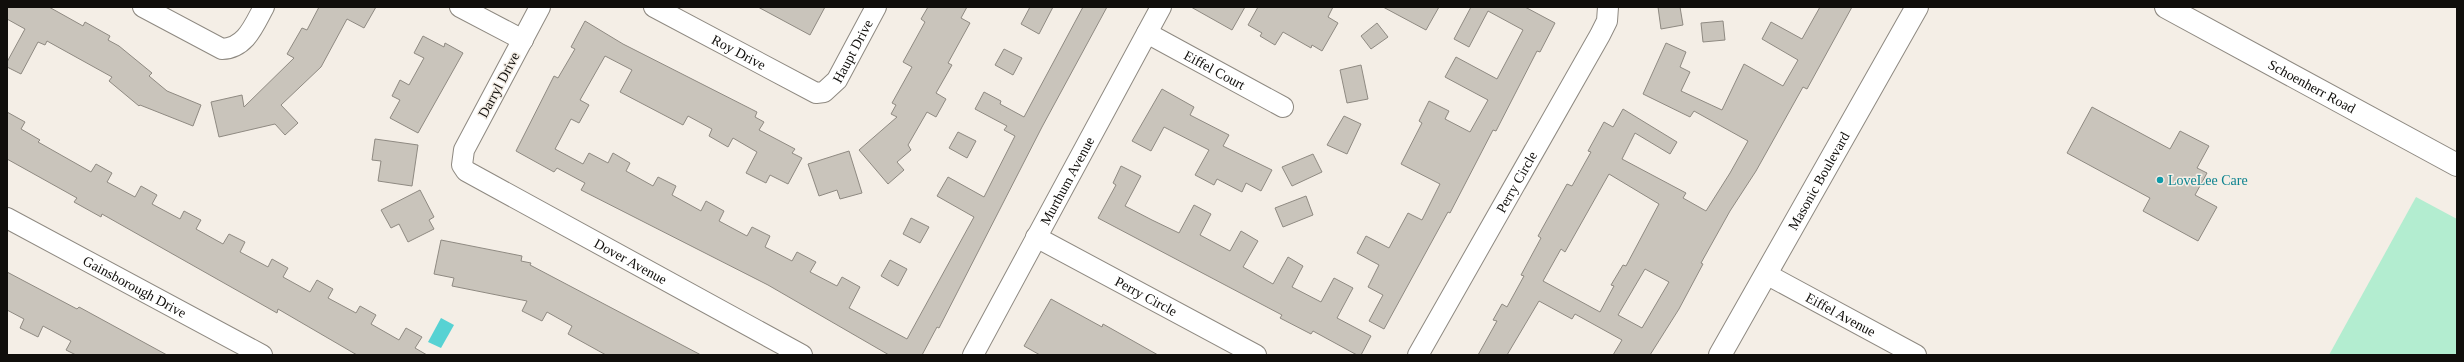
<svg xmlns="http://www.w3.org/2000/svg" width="2464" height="362" font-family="'Times New Roman',serif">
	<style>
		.green { fill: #b3edd0 }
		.water { fill: #56d2d3 }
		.building { fill: #c9c4bb; stroke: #8f8a82; fill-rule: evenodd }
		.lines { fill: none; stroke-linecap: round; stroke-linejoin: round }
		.minor-casing { stroke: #8e8981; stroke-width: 22 }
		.tertiary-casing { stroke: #8e8981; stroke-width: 24 }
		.secondary-casing { stroke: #8e8981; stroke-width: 24 }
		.minor { stroke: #fff; stroke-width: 20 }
		.tertiary { stroke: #fff; stroke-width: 22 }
		.secondary { stroke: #fff; stroke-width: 22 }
		.culture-dot { fill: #0f9aa8; stroke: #f4eee6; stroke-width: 1.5 }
		.labels { text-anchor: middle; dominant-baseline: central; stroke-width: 3; stroke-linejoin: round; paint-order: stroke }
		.street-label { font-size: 14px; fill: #100e0b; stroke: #f4eee6 }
		.culture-label { font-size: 14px; fill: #0d838f; stroke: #f4eee6; text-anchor: start }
	</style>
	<rect width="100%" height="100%" fill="#f4eee6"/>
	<path class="green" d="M2416 197 2457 219V355H2329Z"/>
	<path class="water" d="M441 318 454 325 441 348 428 342Z"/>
	<g class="building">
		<path d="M7 7H49L83 26 85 22 110 36 108 40 119 46 152 73 149 76 167 91 201 105 193 126 140 105 139 106 109 81 112 77 47 41 45 45 38 42 21 74 7 67V62L25 29 7 19Z"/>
		<path d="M319 7H376L364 28 347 19 321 67 281 105 298 123 285 135 275 124 219 137 211 102 242 95 244 107 294 58 287 54 302 28 307 30Z"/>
		<path d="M758 7H825L810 35Z"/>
		<path d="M928 7H967L961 18 970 23 948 63 952 65 936 93 946 99 936 117 927 112 908 145 911 150 897 162 904 170 888 184 859 150 897 117 891 114 896 105 892 103 912 67 903 62 925 22 921 19Z"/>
		<path d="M1030 7H1053L1039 34 1021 24Z"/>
		<path d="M1083 7H1107L1042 127 939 328 937 327 922 355H889L768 285 581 190 585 183 557 168 554 172 516 151 554 76 558 78 575 49 571 47 585 21 623 44 757 112 755 117 764 122 759 130 795 149 792 153 802 158 788 184 770 175 766 183 746 173 757 152 733 138 728 147 709 136 712 129 688 116 683 125 620 92 632 70 605 56 580 100 589 105 579 123 571 119 555 149 583 164 589 153 608 163 613 153 630 163 626 171 653 186 658 177 676 186 672 195 701 211 706 201 724 211 719 221 747 236 752 227 770 236 765 247 792 261 797 252 816 262 810 272 837 286 842 277 860 287 849 308 907 339 974 217 937 196 948 177 984 197 1015 136 1004 130 1007 126 975 109 984 92 1001 101 1000 104 1024 117Z"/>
		<path d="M1191 7H1245L1232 30Z"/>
		<path d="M1258 7H1333L1328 17 1338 23 1322 51 1312 45 1311 48 1283 32 1275 45 1260 36 1262 33 1248 25Z"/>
		<path d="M1383 7H1439L1426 30Z"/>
		<path d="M1471 7H1525L1555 23 1540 52 1537 51 1496 131 1493 130 1450 213 1448 212 1384 329 1369 321 1383 295 1368 287 1379 265 1357 253 1366 236 1389 248 1408 213 1422 220 1440 184 1401 164 1422 123 1419 121 1429 101 1449 111 1445 119 1470 132 1488 100 1445 77 1456 57 1497 79 1523 30 1488 11 1469 47 1454 39Z"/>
		<path d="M1658 7H1680L1683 25 1661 29Z"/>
		<path d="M1820 7H1852L1807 89 1803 87 1756 171 1730 211 1701 263 1703 264 1679 309 1650 355H1613L1622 340 1575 314 1572 319 1539 301 1507 355H1478L1497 321 1493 320 1502 304 1507 307 1524 276 1521 275 1541 238 1538 236 1567 184 1572 186 1591 152 1588 151 1604 122 1613 127 1623 109 1677 142 1670 154 1635 133 1622 159 1686 193 1683 198 1706 211 1730 173 1748 141 1694 111 1690 117 1643 94 1666 43 1686 52 1680 67 1690 72 1681 91 1722 110 1744 64 1783 86 1798 60 1762 39 1771 22 1802 39ZM1609 174 1659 204 1626 266 1623 265 1611 285 1614 286 1600 312 1543 281 1561 249 1565 252ZM1645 269 1669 282 1642 328 1618 315Z"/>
		<path d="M1723 21 1725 40 1703 42 1701 23Z"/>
		<path d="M1377 23 1388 37 1371 49 1361 36Z"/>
		<path d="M423 36 444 47 445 43 463 53 418 133 390 118 400 100 392 96 400 80 409 85 424 58 414 53Z"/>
		<path d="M1004 49 1022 58 1013 75 995 65Z"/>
		<path d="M1361 65 1368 99 1347 103 1340 70Z"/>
		<path d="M1162 89 1194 107 1190 115 1229 135 1223 146 1272 170 1261 191 1246 183 1242 192 1217 179 1214 185 1195 175 1209 150 1164 127 1151 151 1132 141Z"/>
		<path d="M2092 107 2170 149 2180 131 2209 146 2197 168 2207 173 2195 195 2217 207 2198 241 2143 211 2150 198 2067 153Z"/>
		<path d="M7 112 25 122 21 129 40 140 38 142 91 172 96 164 112 173 107 182 135 197 141 186 157 195 152 204 180 219 184 211 201 220 196 229 223 244 229 234 245 242 240 252 268 267 272 259 288 268 283 277 310 292 317 280 333 289 328 298 356 313 360 306 376 315 371 324 399 340 406 328 422 337 415 348 427 355H357L278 309 277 313 102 214 101 217 74 202 77 198 7 159Z"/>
		<path d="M1344 116 1361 124 1347 154 1327 145Z"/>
		<path d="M958 132 976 141 967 158 949 148Z"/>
		<path d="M375 139 418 145 412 186 378 181 381 161 372 160Z"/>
		<path d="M849 151 862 193 840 199 837 190 819 196 808 164Z"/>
		<path d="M1313 154 1322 172 1292 186 1282 167Z"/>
		<path d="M1121 166 1141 176 1125 206 1152 220 1179 233 1194 205 1211 214 1200 235 1230 251 1241 231 1258 241 1243 267 1273 284 1288 257 1303 266 1292 287 1321 302 1334 278 1353 288 1337 318 1371 336 1361 355H1357L1313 331 1311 334 1280 318 1282 315 1098 218 1116 185 1113 183Z"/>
		<path d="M420 190 434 217 429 220 434 229 408 242 399 224 391 228 381 210Z"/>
		<path d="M1306 196 1313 215 1283 227 1275 208Z"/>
		<path d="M911 218 929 227 920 243 903 234Z"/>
		<path d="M441 240 522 256 521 261 531 263 530 265 701 355H606L568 334 572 326 547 312 542 321 522 311 527 301 452 286 454 278 434 274Z"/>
		<path d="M890 260 907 269 898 286 881 276Z"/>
		<path d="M7 272 77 309 79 307 167 355H76L66 350 71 341 43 326 38 337 20 328 24 319 7 310Z"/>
		<path d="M1051 299 1102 327 1103 324 1158 355H1040L1024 346Z"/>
	</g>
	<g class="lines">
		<g class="minor-casing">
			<g id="minor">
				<path d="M143 7 222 49C246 48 254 25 264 7"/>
				<path d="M460 7 523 40"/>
				<path id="s1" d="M540 7 464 150 462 165 466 171 802 355"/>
				<path id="s2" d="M654 7 816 93 824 92 837 80 876 7"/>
				<path id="s3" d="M1147 33 1283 107"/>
				<path id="s4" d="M7 218 262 355"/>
				<path id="s5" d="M1036 237 1256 355"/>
				<path id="s6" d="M1766 274 1916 355"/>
				<path id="s7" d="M973 355 1161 7"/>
				<path id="s8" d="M1418 355 1600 35 1607 21 1608 7"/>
			</g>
		</g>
		<g class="tertiary-casing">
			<g id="tertiary">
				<path id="s9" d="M1720 355 1917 7"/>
			</g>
		</g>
		<g class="secondary-casing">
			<g id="secondary">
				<path id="s10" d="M2166 7 2457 165"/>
			</g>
		</g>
		<use href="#minor" class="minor"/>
		<use href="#tertiary" class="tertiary"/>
		<use href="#secondary" class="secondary"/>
	</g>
	<circle class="culture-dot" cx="2160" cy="180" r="4"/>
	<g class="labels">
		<g class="street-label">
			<text stroke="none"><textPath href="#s2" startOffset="242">Haupt Drive</textPath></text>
			<text stroke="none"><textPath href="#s2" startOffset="96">Roy Drive</textPath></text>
			<text stroke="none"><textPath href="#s3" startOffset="77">Eiffel Court</textPath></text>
			<text transform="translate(499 85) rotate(-62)">Darryl Drive</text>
			<text stroke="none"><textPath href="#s10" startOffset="166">Schoenherr Road</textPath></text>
			<text stroke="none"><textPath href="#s7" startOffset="198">Murthum Avenue</textPath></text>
			<text stroke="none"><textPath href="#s9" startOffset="200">Masonic Boulevard</textPath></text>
			<text stroke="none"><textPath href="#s8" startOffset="199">Perry Circle</textPath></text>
			<text stroke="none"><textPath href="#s1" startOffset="372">Dover Avenue</textPath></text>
			<text stroke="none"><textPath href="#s4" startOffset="145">Gainsborough Drive</textPath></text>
			<text stroke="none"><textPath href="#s5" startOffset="125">Perry Circle</textPath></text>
			<text stroke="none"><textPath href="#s6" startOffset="85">Eiffel Avenue</textPath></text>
		</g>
		<g class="culture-label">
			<text x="2168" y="180">LoveLee Care</text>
		</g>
	</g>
	<rect width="2464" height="362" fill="none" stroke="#100e0b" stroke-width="16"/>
</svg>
